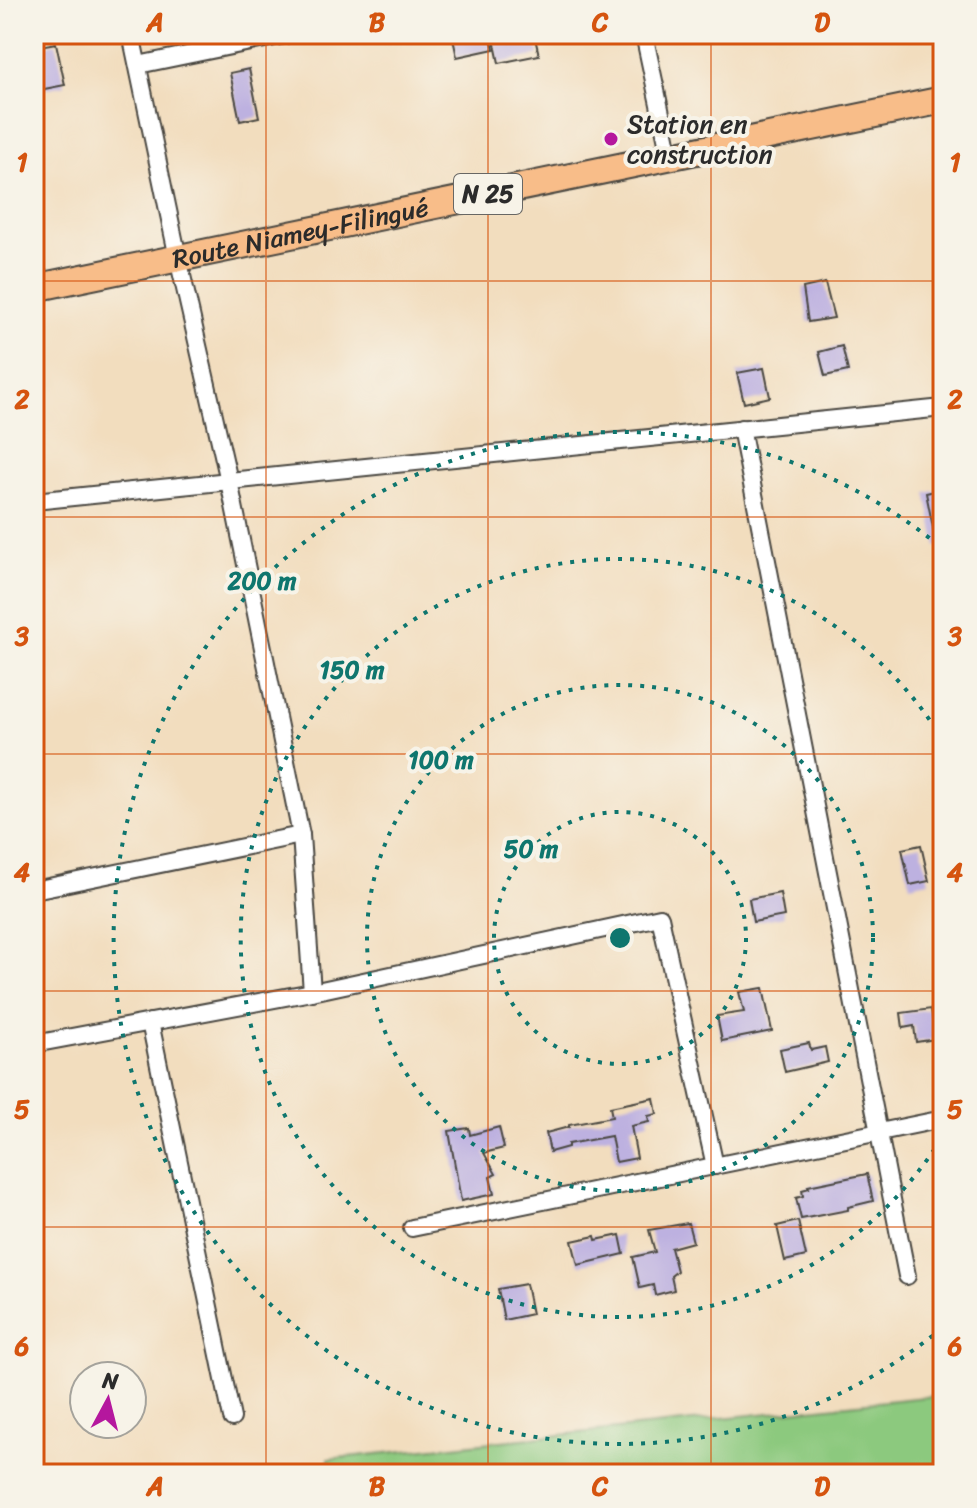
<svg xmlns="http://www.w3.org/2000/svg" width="977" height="1508" font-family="Sriracha,sans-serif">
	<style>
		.green { fill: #8cc97e; stroke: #5c7a54; stroke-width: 2 }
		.building { fill: #bdb1e0 }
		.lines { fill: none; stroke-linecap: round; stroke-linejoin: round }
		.street-casing { stroke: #494641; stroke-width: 20 }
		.primary-casing { stroke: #494641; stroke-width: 30 }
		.street { stroke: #fff; stroke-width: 16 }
		.primary { stroke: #f8bd89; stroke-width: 26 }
		.grid { fill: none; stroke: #d5540f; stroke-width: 2; stroke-opacity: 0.55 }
		.ring { fill: none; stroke: #0f766e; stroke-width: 4; stroke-dasharray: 4 8 }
		.poi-dot { fill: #b5179e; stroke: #f7f3e8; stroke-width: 3 }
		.labels { text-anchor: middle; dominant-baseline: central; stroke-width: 8; stroke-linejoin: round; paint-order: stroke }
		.shield { fill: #f7f3e8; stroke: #686764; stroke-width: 2 }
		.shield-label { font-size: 24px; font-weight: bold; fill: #2b2b2b }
		.poi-label { font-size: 26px; fill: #2b2b2b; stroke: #f7f3e8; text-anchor: start }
		.street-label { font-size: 26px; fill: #2b2b2b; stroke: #f7f3e8 }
		.centre { fill: #0f766e; stroke: #f7f3e8; stroke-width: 4 }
		.ring-label { font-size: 24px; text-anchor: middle; font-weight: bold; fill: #0f766e; stroke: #f7f3e8; stroke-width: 8; stroke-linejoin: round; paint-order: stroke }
		.neatline { fill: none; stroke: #d5540f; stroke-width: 3 }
		.grid-label { font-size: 26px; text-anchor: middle; font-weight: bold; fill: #d5540f }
	</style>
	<rect width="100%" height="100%" fill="#f7f3e8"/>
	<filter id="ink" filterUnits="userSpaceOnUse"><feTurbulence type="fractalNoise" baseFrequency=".0125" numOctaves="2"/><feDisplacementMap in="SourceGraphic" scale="16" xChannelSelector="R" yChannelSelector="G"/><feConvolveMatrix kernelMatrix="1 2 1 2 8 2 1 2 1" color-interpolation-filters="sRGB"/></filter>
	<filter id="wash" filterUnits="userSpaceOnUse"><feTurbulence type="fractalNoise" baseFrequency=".006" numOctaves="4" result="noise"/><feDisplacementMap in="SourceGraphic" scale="32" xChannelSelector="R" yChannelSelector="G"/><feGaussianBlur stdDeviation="1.8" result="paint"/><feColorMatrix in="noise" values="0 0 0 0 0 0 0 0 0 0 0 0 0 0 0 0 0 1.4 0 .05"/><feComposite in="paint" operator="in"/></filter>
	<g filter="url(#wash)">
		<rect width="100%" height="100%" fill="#f2ddbe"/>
		<path class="green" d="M943 1395V1474H329V1459Z"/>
		<g id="blocks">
			<g class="building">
				<path d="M452 34H490L494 49 457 57Z"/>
				<path d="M525 34H534L539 55 499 63 494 39Z"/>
				<path d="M56 43 65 85 34 91V47Z"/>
				<path d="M249 69 259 117 240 121 230 73Z"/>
				<path d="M825 283 834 318 808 322 803 288Z"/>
				<path d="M842 346 848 371 825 376 819 352Z"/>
				<path d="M764 368 770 397 744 403 737 373Z"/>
				<path d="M943 489V546L937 547 926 493Z"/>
				<path d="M921 845 929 881 910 885 902 849Z"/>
				<path d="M780 893 784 916 753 922 749 899Z"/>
				<path d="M763 988 772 1031 722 1041 717 1016 744 1012 739 992Z"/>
				<path d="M931 1009 936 1039 916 1042 914 1026 903 1028 901 1013Z"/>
				<path d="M809 1043 811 1050 825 1047 828 1062 785 1072 780 1049Z"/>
				<path d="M654 1098 657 1114 648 1116 649 1122 631 1126 637 1158 616 1162 611 1136 568 1144V1147L550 1152 546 1133 569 1127V1125L612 1117 610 1107Z"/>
				<path d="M499 1127 504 1148 484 1153 496 1174 490 1177 494 1194 461 1201 449 1131 469 1128 470 1135Z"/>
				<path d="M867 1174 873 1201 848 1207V1210L801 1219 796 1198 803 1196 802 1190 809 1188 808 1186Z"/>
				<path d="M798 1221 806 1256 785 1261 777 1226Z"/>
				<path d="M688 1223 693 1242 671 1248 677 1271 671 1276 674 1290 655 1295 653 1285 640 1288 633 1257 655 1252 649 1230Z"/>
				<path d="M620 1235 624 1254 578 1265 572 1241 595 1236 596 1240Z"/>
				<path d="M526 1284 532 1314 504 1320 498 1289Z"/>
			</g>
		</g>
	</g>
	<g filter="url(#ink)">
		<use href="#blocks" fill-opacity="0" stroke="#494641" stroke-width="2"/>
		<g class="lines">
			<g class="street-casing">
				<g id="street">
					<path d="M131 34 178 258 229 481 301 835 312 992"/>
					<path d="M644 34 670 156"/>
					<path d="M138 65 289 34"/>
					<path d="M741 428 907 1276"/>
					<path d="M34 501 943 408"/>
					<path d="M34 890 301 835"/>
					<path d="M150 1022 232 1418"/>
					<path d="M34 1044 312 992 660 917 715 1166"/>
					<path d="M412 1228 943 1119"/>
				</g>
			</g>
			<g class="primary-casing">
				<g id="primary">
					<path id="s1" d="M34 288 943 100"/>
				</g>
			</g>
			<use href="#street" class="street"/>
			<use href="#primary" class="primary"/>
		</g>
	</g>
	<path class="grid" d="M266 34V1474M488 34V1474M711 34V1474M34 281H943M34 517H943M34 754H943M34 991H943M34 1227H943"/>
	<g class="ring">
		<circle cx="620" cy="938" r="126"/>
		<circle cx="620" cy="938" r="253"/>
		<path d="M941 1139A379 379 0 1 1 941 737"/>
		<path d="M942 1328A506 506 0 1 1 942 548"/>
	</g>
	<circle class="poi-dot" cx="611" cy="139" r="8"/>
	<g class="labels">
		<rect class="shield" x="454" y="174" width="68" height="40" rx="6"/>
		<g class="shield-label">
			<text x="488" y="194">N 25</text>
		</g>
		<g class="poi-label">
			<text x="627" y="124">Station en<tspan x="627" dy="30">construction</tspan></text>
		</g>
		<g class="street-label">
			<text stroke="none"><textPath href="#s1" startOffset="272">Route Niamey-Filingué</textPath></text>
		</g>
	</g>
	<circle cx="620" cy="938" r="12" class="centre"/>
	<g class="ring-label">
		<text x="262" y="589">200 m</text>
		<text x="352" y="678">150 m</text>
		<text x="441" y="768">100 m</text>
		<text x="531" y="857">50 m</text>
	</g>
	<rect width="977" height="1508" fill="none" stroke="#f7f3e8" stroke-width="88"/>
	<g transform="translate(108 1400) rotate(7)"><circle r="38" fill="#f7f3e8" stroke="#a5a39c" stroke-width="2"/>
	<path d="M0-6L14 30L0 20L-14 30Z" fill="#b5179e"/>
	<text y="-12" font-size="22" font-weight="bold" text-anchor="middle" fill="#2b2b2b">N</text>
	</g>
	<rect x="44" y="44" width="889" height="1420" class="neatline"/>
	<g class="grid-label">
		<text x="155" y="31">A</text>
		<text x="377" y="31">B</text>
		<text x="600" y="31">C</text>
		<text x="822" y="31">D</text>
		<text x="22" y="171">1</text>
		<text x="955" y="171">1</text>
		<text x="22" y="408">2</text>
		<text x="955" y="408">2</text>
		<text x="22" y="645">3</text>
		<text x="955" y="645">3</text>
		<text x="22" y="881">4</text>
		<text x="955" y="881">4</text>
		<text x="22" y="1118">5</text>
		<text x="955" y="1118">5</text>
		<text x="22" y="1355">6</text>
		<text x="955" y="1355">6</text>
		<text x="155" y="1495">A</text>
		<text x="377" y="1495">B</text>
		<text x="600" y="1495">C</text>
		<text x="822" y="1495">D</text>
	</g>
</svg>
